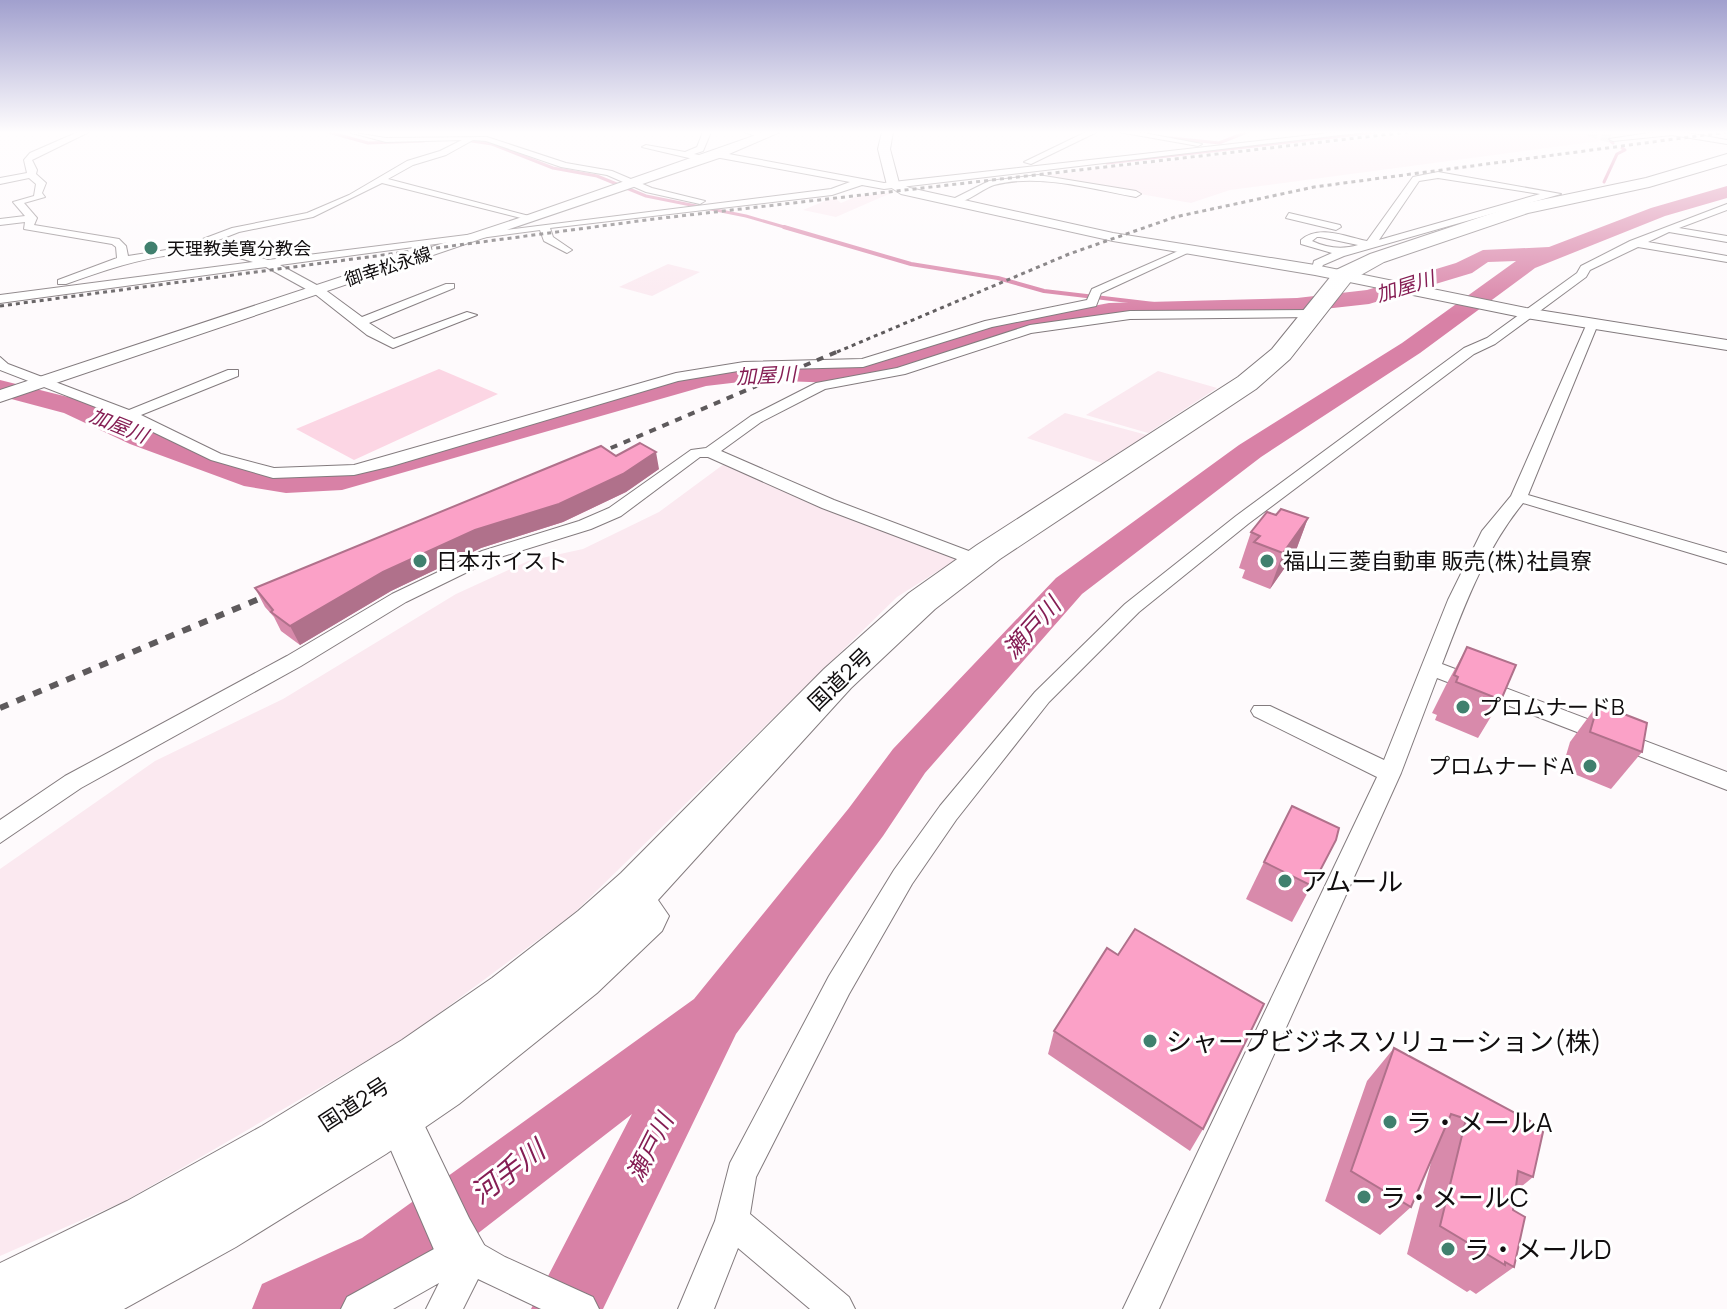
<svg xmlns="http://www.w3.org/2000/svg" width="1727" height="1309" font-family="Manrope,'Noto Sans JP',sans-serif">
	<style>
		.built { fill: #fbe9f0 }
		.green { fill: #fcd6e4 }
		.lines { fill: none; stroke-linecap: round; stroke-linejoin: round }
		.stream-far1 { stroke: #d881a6; stroke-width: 3 }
		.stream { stroke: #d881a6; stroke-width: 4 }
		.river { fill: #d881a6; fill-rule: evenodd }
		.street-tunnel { stroke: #dad7d8; stroke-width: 9; stroke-dasharray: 9 4; stroke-linecap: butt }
		.street-casing { stroke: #837b7e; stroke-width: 2 }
		.secondary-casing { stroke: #837b7e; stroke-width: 2 }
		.highway-casing { stroke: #837b7e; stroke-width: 2 }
		.street { fill: #fff; fill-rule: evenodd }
		.secondary { fill: #fff; fill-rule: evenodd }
		.highway { fill: #fff; fill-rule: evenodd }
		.rail-far2 { stroke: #5e5a5c; stroke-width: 3; stroke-dasharray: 4 4; stroke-linecap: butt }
		.rail-far1 { stroke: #5e5a5c; stroke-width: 4; stroke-dasharray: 7 7; stroke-linecap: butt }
		.rail { stroke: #5e5a5c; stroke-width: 6; stroke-dasharray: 9 9; stroke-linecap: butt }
		.wall { fill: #d88aab }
		.shaded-wall { fill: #b0718b }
		.building { fill: #fba1c7; stroke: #b0718b; stroke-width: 2 }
		.poi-dot { fill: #40806e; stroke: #fff; stroke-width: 3 }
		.labels { text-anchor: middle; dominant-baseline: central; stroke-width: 6; stroke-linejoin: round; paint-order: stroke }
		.far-poi-label { font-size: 18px; fill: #110e0f; stroke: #fff; text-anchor: start }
		.far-street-label { font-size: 18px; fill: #110e0f; stroke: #fff }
		.far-water-label { font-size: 20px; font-style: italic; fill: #851e54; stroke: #fff }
		.poi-label { font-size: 22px; fill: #110e0f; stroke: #fff; text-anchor: start }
		.street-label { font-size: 22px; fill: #110e0f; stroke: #fff }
		.water-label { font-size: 24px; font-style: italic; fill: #851e54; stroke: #fff }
		.near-poi-label { font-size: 26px; fill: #110e0f; stroke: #fff; text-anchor: start }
		.near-water-label { font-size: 28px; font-style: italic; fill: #851e54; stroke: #fff }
	</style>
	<rect width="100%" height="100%" fill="#fefafc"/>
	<g class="built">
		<path d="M1425 132H1668L1230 190 1191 203 1039 176Z"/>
		<path d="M891 193 836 217 803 210 827 200 836 199 841 203 857 196Z"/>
		<path d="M668 264 700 272 652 296 619 287Z"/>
		<path d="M1158 371 1217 388 1148 433 1086 415Z"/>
		<path d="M1065 413 1147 435 1102 463 1027 438Z"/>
		<path d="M724 464 968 552 897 597 573 914 404 1039 125 1201 0 1256V869L155 761 283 699 456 594 528 561 583 549 659 512Z"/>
	</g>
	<path class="green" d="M439 369 498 394 354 460 296 429Z"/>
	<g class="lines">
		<g class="stream-far1">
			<path d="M328 132 368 143 424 141"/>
			<path d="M1171 138 1219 143 1247 132"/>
			<path d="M1608 139 1613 143"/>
			<path d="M465 140 492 144 553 168 597 176 646 196 746 216 791 229"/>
			<path d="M1107 163 1377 132"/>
			<path d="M1604 182 1617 154 1625 150 1622 148"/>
		</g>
		<path class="stream" d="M784 227 911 264 998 278 1044 291 1171 306"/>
		<path class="river" d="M1727 186V198L1665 216 1535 268 1420 353 1261 457 1082 594 925 773 883 836 736 1034 603 1309H531L632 1114 410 1286 363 1309H252L262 1284 362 1238 694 999 849 808 893 749 1056 578 1239 445 1402 343 1516 261 1488 262 1472 273 1369 304 1297 312 1109 317 1001 338 868 378 837 383 757 380 706 386 342 490 286 493 244 486 130 444 64 413 0 396V380L84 401 152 432 260 470 286 473 341 471 704 370 757 364 837 367 865 363 997 324 1109 303 1297 298 1367 290 1456 263 1483 250 1549 247 1651 208Z"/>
		<path class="street-tunnel" d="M1589 132 1613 139"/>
		<g class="street-casing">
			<g id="street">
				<path d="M78 132H89L32 160 37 170 36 174 46 183 42 193 45 197 24 203 37 218 34 225 119 239 126 246 128 256 179 248 232 228 307 213 349 195 407 161 440 151 462 140 386 142 348 132 386 138 487 137 566 163 612 171 652 188 705 201 700 204 646 192 607 175 561 167 486 141 473 140 446 155 413 165 388 179 533 217V221L382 183 313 217 239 232 198 248 239 251 268 260 831 189 850 182 715 157 718 152 884 183 1339 132H1366L884 189 862 185 832 195 550 228 553 237 572 250 567 253 544 241 540 230 280 265 324 289 362 317 446 284H454V288L369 323 394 339 467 312 477 315 393 348 367 335 315 294 266 267 0 303V295L253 262C192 240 125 263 66 284H58V280L117 258 116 247 112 244 24 229 25 222 0 225V219L25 216 13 202 34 196 36 184 29 178 0 184V178L27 173 24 160 30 153Z"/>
				<path d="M703 132H711L703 151 694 154 709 157 706 162 642 147 646 145 685 152 697 147Z"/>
				<path d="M745 132H757L767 137 763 139Z"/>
				<path d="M1086 132H1097L1031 164 1024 162Z"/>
				<path d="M1119 132H1139L1202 144 1198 146Z"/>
				<path d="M1656 132H1682L1727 140V144L1672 135 1613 141 1609 139Z"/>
				<path d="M1438 172 1561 194 1344 256 1323 265 1319 272H1311L1314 261 1332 253 1301 244V240C1319 224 1346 237 1367 241L1413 177ZM1438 178 1540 194 1379 240 1419 181ZM1317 237H1320L1358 245C1342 250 1327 248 1312 241Z"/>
				<path d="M1038 175 1136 191 1141 194 1136 197C1091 189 1039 173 994 185 981 189 962 208 949 201L989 181Z"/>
				<path d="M1727 204V210L1679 228 1727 236V242L1669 232 1648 242 1727 256V262L1638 247 1590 270 1586 277 1495 344 1474 354 1248 524 1139 612 1049 702 956 820 912 884 849 994 756 1177 750 1214 849 1297 855 1309H810L738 1248 714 1309H678L715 1221 730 1163 829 976 894 870 940 806 1035 692 1125 604 1236 516 1464 348 1487 338 1577 273 1581 266 1630 241Z"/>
				<path d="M1289 213 1340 225 1341 227 1336 230 1286 218Z"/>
				<path d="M1185 248 1194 250 1101 293 1096 306 992 327 863 367 744 370 678 381 392 466 354 475 273 478 211 460 124 418 0 370V357L8 364 129 410 228 370H238V376L141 415 221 454 274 468 354 465 676 373 744 362 862 359 985 321 1087 300 1092 289Z"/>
				<path d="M1312 310 1318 314 1316 317 1130 319 1031 333 905 374 825 389 761 422 721 451 834 500 982 556 985 560 982 564H970L822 508 708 457H700L621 516 591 529 494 559 406 602 301 666 81 788 0 843V820L65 776 287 656 392 594 482 551 579 521 609 508 691 450 706 448 751 416 816 383 897 368 1030 325 1130 311Z"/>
				<path d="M1588 321 1598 324 1528 495 1727 553V564L1523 503C1484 551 1464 607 1442 664L1727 772V790L1437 678 1401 773 1159 1309H1123L1377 777 1254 716 1251 711 1254 706H1270L1384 760 1448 600 1482 531 1511 496Z"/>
				<path d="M463 1233 505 1257 593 1297 599 1309H541L478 1279 463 1309H426L439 1283 393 1309H341L347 1297Z"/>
			</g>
		</g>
		<g class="secondary-casing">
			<g id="secondary">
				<path d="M765 132H780L722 157 0 402V390L525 216Z"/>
				<path d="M882 132H893L890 149 899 183 910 188 1113 233 1315 265 1526 308 1727 340V350L1526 318 1315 275 1113 241 901 194 887 185 878 149Z"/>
				<path d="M392 1083 407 1089 469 1218 487 1250 480 1267 463 1274 446 1267 435 1252 371 1104 377 1089Z"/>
			</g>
		</g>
		<g class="highway-casing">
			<path id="highway" d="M1727 154V164L1649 187 1528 213 1384 262 1352 280 1290 359 1256 389 1000 559 935 609 851 688 658 900 669 916 662 931 597 993 459 1104 386 1154 236 1247 124 1309H0V1263L127 1201 262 1126 402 1040 492 978 578 911 621 873 824 669 909 593 977 545 1238 377 1272 349 1336 270 1370 254 1517 205 1646 178Z"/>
		</g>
		<use href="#street" class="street"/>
		<use href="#secondary" class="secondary"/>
		<use href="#highway" class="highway"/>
		<g class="rail-far2">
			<path d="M0 306 654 219 1408 132"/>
			<path d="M837 352 1069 254 1175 217 1314 187 1727 132"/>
		</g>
		<path class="rail-far1" d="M585 459 841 350"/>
		<path class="rail" d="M0 708 280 590"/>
	</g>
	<g class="wall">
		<path d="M616 456 659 469 626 492 563 522 481 548 391 591 300 645 281 631 274 617 265 607 255 588Z"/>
		<path d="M1276 515 1308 518 1295 553 1270 589 1242 578 1245 570 1239 568 1251 532Z"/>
		<path d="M1467 647 1501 700 1478 738 1435 720 1437 715 1432 713 1446 685Z"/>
		<path d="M1598 704 1642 752 1611 789 1562 769 1570 742Z"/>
		<path d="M1336 840 1292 922 1246 899 1264 862Z"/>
		<path d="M1054 1031 1203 1129 1190 1151 1048 1054Z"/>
		<path d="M1394 1048 1531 1126 1533 1177 1516 1191 1513 1210 1514 1267 1476 1294 1470 1290 1467 1292 1407 1254 1433 1155 1411 1207 1380 1235 1325 1201 1367 1081Z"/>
	</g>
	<g class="shaded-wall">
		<path d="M656 452 659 469 626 492 563 522 481 548 391 591 300 645 290 626 383 572 475 530Z"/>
		<path d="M1308 518 1295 553 1270 589 1283 553Z"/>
	</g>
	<g class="building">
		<path d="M640 443 656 452 623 474 559 504 475 530 383 572 290 626 271 612 273 610 255 588 601 446 616 456Z"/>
		<path d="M1281 509 1308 518 1283 553 1254 542 1260 536 1251 532 1267 512 1276 515Z"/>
		<path d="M1467 647 1516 665 1501 700 1456 682 1458 677 1454 675Z"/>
		<path d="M1598 704 1647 723 1642 752 1590 732Z"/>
		<path d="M1292 806 1339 828 1336 840 1312 886 1264 862Z"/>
		<path d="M1135 929 1264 1004 1203 1129 1054 1031 1107 948 1118 955Z"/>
		<path d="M1394 1048 1532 1122 1531 1126 1543 1132 1533 1177 1518 1171 1513 1210 1525 1217 1514 1267 1505 1262V1265L1440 1226 1466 1119 1451 1114 1411 1207 1351 1171Z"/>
	</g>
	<linearGradient id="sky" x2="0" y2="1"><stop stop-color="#a1a0ce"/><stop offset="0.42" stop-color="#fffdfe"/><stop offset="1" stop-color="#fffdfe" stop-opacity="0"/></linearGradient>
	<rect width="1727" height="315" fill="url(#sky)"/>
	<g class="poi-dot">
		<circle cx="151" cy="248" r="8"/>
		<circle cx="420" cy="561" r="8"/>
		<circle cx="1267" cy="561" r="8"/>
		<circle cx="1463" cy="707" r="8"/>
		<circle cx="1590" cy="766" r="8"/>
		<circle cx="1285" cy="881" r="8"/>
		<circle cx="1150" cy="1041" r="8"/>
		<circle cx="1390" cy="1122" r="8"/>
		<circle cx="1364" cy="1197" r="8"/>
		<circle cx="1448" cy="1249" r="8"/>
	</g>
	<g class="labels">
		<g class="far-poi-label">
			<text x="167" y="248">天理教美寛分教会</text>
		</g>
		<g class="far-street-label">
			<text transform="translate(388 266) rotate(-18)">御幸松永線</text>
		</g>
		<g class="far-water-label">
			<text transform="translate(1405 286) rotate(-17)">加屋川</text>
			<text transform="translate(766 375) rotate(-3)">加屋川</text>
			<text transform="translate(119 425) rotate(22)">加屋川</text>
		</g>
		<g class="poi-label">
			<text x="436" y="561">日本ホイスト</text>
			<text x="1283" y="561">福山三菱自動車 販売(株)社員寮</text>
			<text x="1479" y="707">プロムナードB</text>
			<text x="1574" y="766" text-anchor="end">プロムナードA</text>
		</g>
		<g class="street-label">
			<text transform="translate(840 679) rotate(-44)">国道2号</text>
			<text transform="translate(354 1104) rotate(-33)">国道2号</text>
		</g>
		<g class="water-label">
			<text transform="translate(1031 627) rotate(-48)">瀬戸川</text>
			<text transform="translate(649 1147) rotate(-63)">瀬戸川</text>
		</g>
		<g class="near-poi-label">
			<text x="1301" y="881">アムール</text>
			<text x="1166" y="1041">シャープビジネスソリューション(株)</text>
			<text x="1406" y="1122">ラ・メールA</text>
			<text x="1380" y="1197">ラ・メールC</text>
			<text x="1464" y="1249">ラ・メールD</text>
		</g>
		<g class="near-water-label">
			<text transform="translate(507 1171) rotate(-37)">河手川</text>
		</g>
	</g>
</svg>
